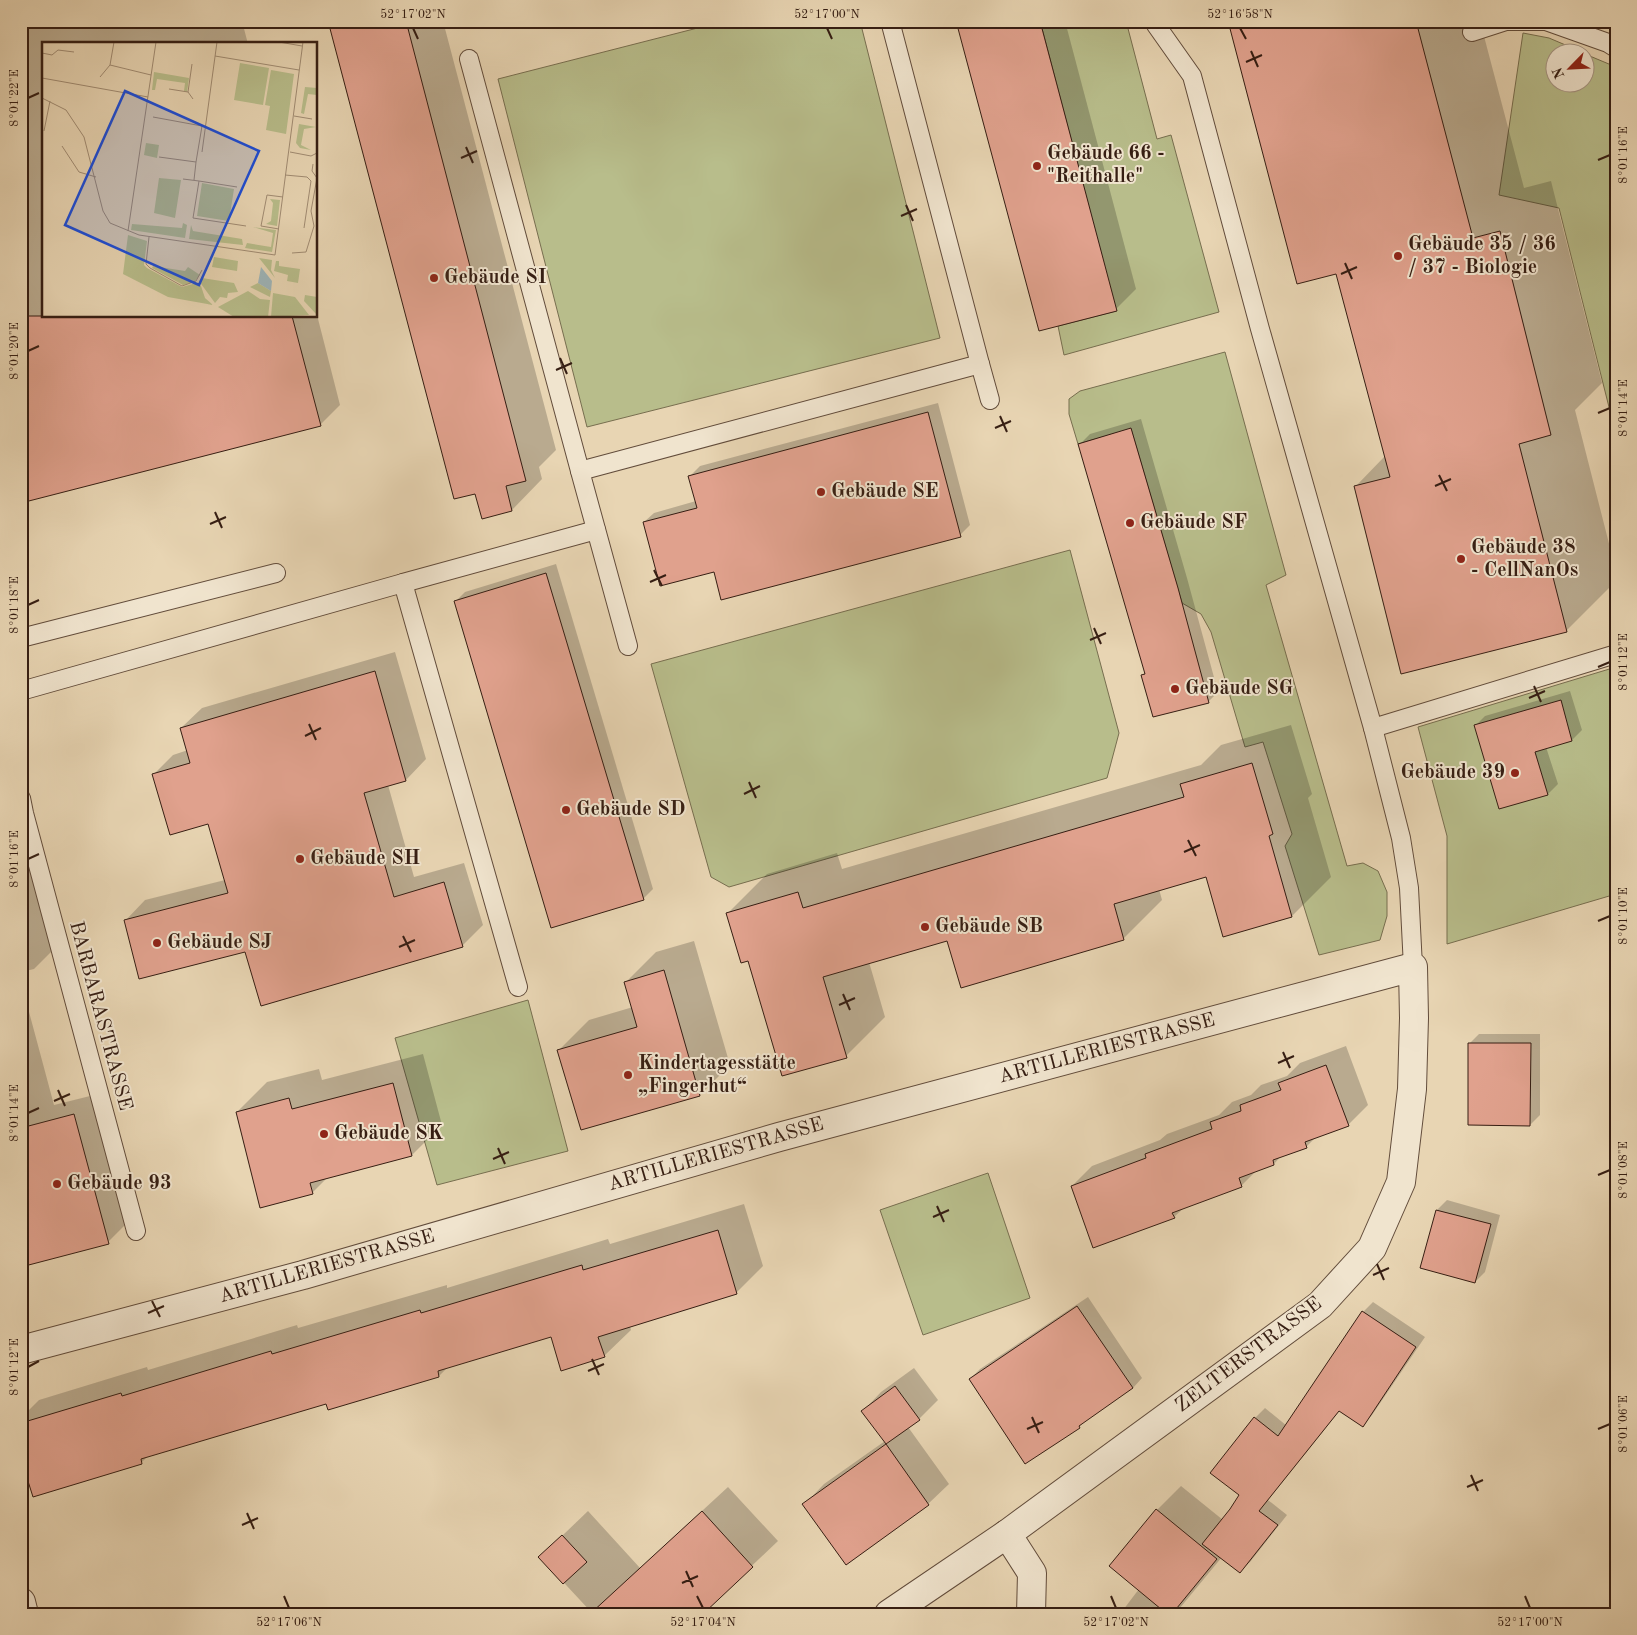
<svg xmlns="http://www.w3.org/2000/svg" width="1637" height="1635" font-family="'Old Standard TT',serif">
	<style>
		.green { fill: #b8bd8b; stroke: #776e4f }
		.shadow { fill: #0003 }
		.building { fill: #e0a18d; stroke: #361e13 }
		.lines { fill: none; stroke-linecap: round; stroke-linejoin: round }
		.service-casing { stroke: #624c3b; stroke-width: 20 }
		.minor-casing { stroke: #624c3b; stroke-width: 30 }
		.service { stroke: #f0e4ce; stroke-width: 18 }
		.minor { stroke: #f0e4ce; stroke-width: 28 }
		.ticks { fill: none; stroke: #361e13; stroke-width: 2 }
		.poi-dot { fill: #8f2418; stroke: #f0e4ce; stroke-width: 2 }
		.labels { text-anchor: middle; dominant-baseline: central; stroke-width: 4; stroke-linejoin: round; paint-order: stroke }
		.poi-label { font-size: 20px; font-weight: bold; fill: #361e13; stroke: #f0e4ce; text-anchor: start }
		.street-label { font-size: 20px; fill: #361e13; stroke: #f0e4ce }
		.inset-road { fill: none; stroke: #a18c73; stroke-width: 1 }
		.view { fill: #1d4ed8; fill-opacity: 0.15; stroke: #1d4ed8; stroke-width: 2.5 }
		.inset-edge { fill: none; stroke: #361e13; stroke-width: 2.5 }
		.neatline { fill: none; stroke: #361e13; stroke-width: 2 }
		.ticks-label { font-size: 12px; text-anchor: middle; fill: #361e13 }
	</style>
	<rect width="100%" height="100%" fill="#e8d5b3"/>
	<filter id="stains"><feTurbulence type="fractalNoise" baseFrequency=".004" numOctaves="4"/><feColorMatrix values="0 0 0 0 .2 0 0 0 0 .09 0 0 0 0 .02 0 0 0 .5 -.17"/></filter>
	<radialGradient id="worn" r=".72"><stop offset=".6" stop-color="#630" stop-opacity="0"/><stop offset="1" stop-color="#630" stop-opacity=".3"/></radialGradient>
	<g class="green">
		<path d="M725 21H860L940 338 587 427 498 79Z"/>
		<path d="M1040 21H1126L1157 139 1171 135 1219 312 1064 355 1058 326 1116 311Z"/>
		<path d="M1523 33 1549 38 1582 52H1554V82H1584L1585 54 1616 67V435L1559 208 1499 195Z"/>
		<path d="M1225 352 1286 575 1266 585 1347 866 1363 863 1378 871 1387 892V916L1380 940 1319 955 1285 846 1292 834 1263 742 1245 747 1211 632 1201 614 1182 603 1131 429 1078 444 1069 414V399L1080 391Z"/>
		<path d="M1070 550 1119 733 1107 778 729 887 711 877 651 664Z"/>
		<path d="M1616 667V894L1447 944V836L1418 727Z"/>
		<path d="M528 1000 568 1151 437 1185 395 1038Z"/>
		<path d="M988 1173 1030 1298 923 1335 880 1210Z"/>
	</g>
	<g class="shadow">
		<path d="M21 21H242L248 44H44V316H316V311L340 405 320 425 21 501Z"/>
		<path d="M330 21H443L556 450 539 467 542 479 512 510 483 517Z"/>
		<path d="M958 21H1065L1136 289 1116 309Z"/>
		<path d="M1229 21H1480L1524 188 1551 181 1602 383 1575 410 1616 571V581L1567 630 1402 672 1356 486 1385 456 1337 273Z"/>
		<path d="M938 403 970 525 960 535 715 571 644 522 654 513 696 501 690 476 700 466Z"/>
		<path d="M1141 419 1187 578 1218 692 1208 702 1143 675 1146 671 1080 444 1090 434Z"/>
		<path d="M556 564 653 889 643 899 455 602 465 592Z"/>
		<path d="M395 652 426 759 406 780 388 785 414 877 464 863 483 925 462 946 246 950 125 921 145 900 225 880 209 822 153 775 173 755 188 750 181 728 202 708Z"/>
		<path d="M1570 691 1582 730 1572 740 1546 747 1558 784 1548 794 1500 808 1475 726 1485 716Z"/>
		<path d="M1291 725 1312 794 1308 798 1331 877 1292 916 1207 876 1159 889 1162 900 1123 939 948 940 869 962 885 1017 846 1056 749 960 728 913 767 874 837 853 842 869 1201 765 1221 745Z"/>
		<path d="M21 828 54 949 34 969 21 972Z"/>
		<path d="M694 941 730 1065 700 1095 559 1050 589 1020 633 1007 626 982 656 952Z"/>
		<path d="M21 982 54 1105 94 1095 128 1222 108 1242 21 1266Z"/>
		<path d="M1479 1034H1540V1115L1530 1125 1469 1044Z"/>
		<path d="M1346 1046 1368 1105 1348 1125 1316 1137 1306 1147 1282 1155 1274 1164 1257 1170 1242 1185 1185 1207 1174 1217 1072 1186 1092 1166 1160 1140 1167 1134 1219 1115 1232 1102 1251 1095 1261 1085 1287 1076 1300 1063Z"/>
		<path d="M423 1054 442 1125 412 1155 328 1177 312 1193 237 1112 267 1082 319 1069 322 1080Z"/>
		<path d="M1447 1200 1500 1215 1485 1272 1475 1282 1422 1268 1437 1210Z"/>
		<path d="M744 1204 763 1266 736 1293 630 1326 631 1330 604 1356 552 1335 449 1366 439 1376 327 1402 148 1456 141 1463 21 1455V1418L39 1400 147 1367 148 1370 297 1325 298 1328 447 1285V1288L608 1239 610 1244Z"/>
		<path d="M1088 1297 1142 1378 1133 1388 1088 1418 1079 1427 970 1379 980 1369Z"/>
		<path d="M1373 1302 1425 1337 1372 1415 1363 1425 1340 1410 1268 1500 1287 1515 1250 1562 1240 1571 1222 1557 1175 1614H1120L1139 1589 1157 1510 1181 1486 1223 1520 1240 1495 1255 1418 1265 1408 1287 1426 1363 1312Z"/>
		<path d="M914 1368 938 1400 919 1419 908 1427 949 1484 928 1504 804 1505 824 1484 885 1441 863 1411 881 1392Z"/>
		<path d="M728 1487 778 1541 701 1614H593L540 1557 588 1511 640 1568Z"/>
	</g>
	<g class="building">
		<path d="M328 21H406L526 481 506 486 512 511 482 519 475 494 454 499Z"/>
		<path d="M956 21H1040L1117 311 1039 331Z"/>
		<path d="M1228 21H1416L1473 238 1500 231 1551 435 1519 444 1567 632 1401 674 1354 486 1390 477 1336 274 1297 284Z"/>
		<path d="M21 316H292L321 426 21 503Z"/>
		<path d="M928 412 961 537 721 600 714 572 660 586 643 522 697 508 688 476Z"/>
		<path d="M1131 428 1178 588 1209 703 1153 717 1141 675 1145 674 1078 444Z"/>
		<path d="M546 573 644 900 551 928 454 601Z"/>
		<path d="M375 671 406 781 364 793 394 897 444 882 463 947 261 1006 245 952 139 979 124 920 228 893 208 824 170 835 152 774 190 763 180 728Z"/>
		<path d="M1561 700 1572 741 1535 752 1548 795 1499 809 1474 725Z"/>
		<path d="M1252 763 1273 834 1269 836 1292 917 1223 937 1206 877 1114 904 1124 940 961 988 947 941 823 977 847 1058 782 1076 748 961 741 963 726 913 798 892 803 908 1184 797 1180 784Z"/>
		<path d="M664 970 700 1096 581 1130 557 1050 637 1027 624 982Z"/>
		<path d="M1468 1043H1531L1530 1126 1468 1125Z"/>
		<path d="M1326 1065 1349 1126 1305 1142 1307 1148 1273 1160 1274 1165 1239 1178 1242 1187 1172 1213 1175 1218 1093 1248 1071 1186 1146 1158 1145 1154 1212 1129 1210 1122 1241 1111 1240 1105 1281 1090 1278 1083Z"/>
		<path d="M393 1083 412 1156 310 1183 313 1194 260 1208 236 1112 289 1098 292 1109Z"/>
		<path d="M74 1114 109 1244 21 1267V1128Z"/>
		<path d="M1436 1210 1491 1224 1475 1283 1420 1268Z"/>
		<path d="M718 1230 737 1294 598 1337 605 1357 561 1371 551 1337 438 1371 439 1377 328 1410 326 1404 141 1459 142 1464 33 1497 21 1459V1423L121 1393 122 1396 271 1351 272 1354 420 1310 421 1313 582 1265 583 1270Z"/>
		<path d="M1077 1306 1133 1388 1079 1426 1080 1428 1025 1464 969 1379Z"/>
		<path d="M1362 1311 1416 1347 1363 1427 1339 1411 1259 1511 1278 1525 1240 1573 1202 1544 1230 1509 1239 1495 1210 1473 1254 1417 1278 1436Z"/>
		<path d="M895 1386 920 1420 886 1444 861 1411Z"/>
		<path d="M886 1444 929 1505 846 1565 802 1504Z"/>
		<path d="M1156 1509 1217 1559 1172 1614H1167L1109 1566Z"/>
		<path d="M702 1511 753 1567 703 1614H590Z"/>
		<path d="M562 1535 587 1562 563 1584 538 1557Z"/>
	</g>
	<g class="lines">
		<g class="service-casing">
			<g id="service">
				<path d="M1155 21 1156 25 1192 76 1260 329 1373 728 1401 838 1409 888 1413 967"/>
				<path d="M1472 32 1506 21H1546L1608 43 1616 48"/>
				<path d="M469 59 580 471"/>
				<path d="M980 364 990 400"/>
				<path d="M403 583 596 530"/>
				<path d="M21 638 276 573"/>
				<path d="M628 646 580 471 980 364 890 21"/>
				<path d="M21 691 403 583 518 987"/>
				<path d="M1373 728 1616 654"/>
				<path d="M21 798 24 813 136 1231"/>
			</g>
		</g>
		<g class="minor-casing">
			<g id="minor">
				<path d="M21 1350 303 1275 779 1137 1413 967 1414 1018 1412 1089 1401 1182 1372 1248 1320 1305 1007 1534 889 1614"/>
				<path d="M1007 1534 1032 1573 1031 1614"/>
				<path d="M21 1602 24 1614"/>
			</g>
		</g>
		<use href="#service" class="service"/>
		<use href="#minor" class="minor"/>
	</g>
	<path class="ticks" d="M413 28 418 39M827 28 832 39M1240 28 1246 39M1251 51 1258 67M1246 62 1262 55M28 98 39 93M466 147 473 163M461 158 477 151M1598 160 1610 155M906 205 913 221M901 216 917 209M1345 263 1352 279M1341 274 1357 267M28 351 39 346M560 358 567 374M556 370 572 363M1598 413 1610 408M1000 416 1007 432M995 428 1011 421M1439 475 1447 491M1435 486 1451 479M215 512 222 528M210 524 226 517M654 570 662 586M650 582 666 575M28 605 39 600M1094 628 1101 644M1090 640 1106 633M1598 667 1610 662M1534 686 1541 702M1529 698 1545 691M309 724 316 740M305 736 321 728M749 782 756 798M744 794 760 786M1188 840 1196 856M1184 852 1200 845M28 859 39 854M1598 921 1610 916M403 936 411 952M399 947 415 940M843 994 850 1010M839 1005 855 998M1283 1052 1290 1068M1278 1063 1294 1056M58 1090 65 1106M54 1101 70 1094M28 1113 39 1108M498 1148 505 1164M493 1159 509 1152M1598 1175 1610 1170M937 1206 944 1222M933 1217 949 1210M1377 1264 1384 1280M1373 1275 1389 1268M152 1301 160 1317M148 1313 164 1306M592 1359 599 1375M28 1367 39 1361M588 1371 604 1364M1032 1417 1039 1433M1027 1429 1043 1422M1598 1429 1610 1424M1471 1475 1478 1491M1467 1487 1483 1480M247 1513 254 1529M242 1525 258 1518M686 1571 693 1587M682 1583 698 1576M284 1596 289 1608M697 1596 703 1608M1111 1596 1116 1608M1525 1596 1530 1608"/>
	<g class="poi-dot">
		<circle cx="1037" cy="166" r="5"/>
		<circle cx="1398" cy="256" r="5"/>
		<circle cx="434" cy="278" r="5"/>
		<circle cx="821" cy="492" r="5"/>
		<circle cx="1130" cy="523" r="5"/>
		<circle cx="1461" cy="559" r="5"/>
		<circle cx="1175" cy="689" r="5"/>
		<circle cx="1515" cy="773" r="5"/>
		<circle cx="566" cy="810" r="5"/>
		<circle cx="300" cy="859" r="5"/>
		<circle cx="925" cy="927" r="5"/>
		<circle cx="157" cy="943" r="5"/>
		<circle cx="628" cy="1075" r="5"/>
		<circle cx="324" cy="1134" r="5"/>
		<circle cx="57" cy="1184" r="5"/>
	</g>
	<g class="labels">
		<g class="poi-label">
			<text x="1047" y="154">Gebäude 66 -<tspan x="1047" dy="23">"Reithalle"</tspan></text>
			<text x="1408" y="245">Gebäude 35 / 36<tspan x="1408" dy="23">/ 37 - Biologie</tspan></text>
			<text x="444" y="278">Gebäude SI</text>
			<text x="831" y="492">Gebäude SE</text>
			<text x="1140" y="523">Gebäude SF</text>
			<text x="1471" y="548">Gebäude 38<tspan x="1471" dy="23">- CellNanOs</tspan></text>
			<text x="1185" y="689">Gebäude SG</text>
			<text x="1505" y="773" text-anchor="end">Gebäude 39</text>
			<text x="576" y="810">Gebäude SD</text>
			<text x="310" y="859">Gebäude SH</text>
			<text x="935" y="927">Gebäude SB</text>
			<text x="167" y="943">Gebäude SJ</text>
			<text x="638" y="1064">Kindertagesstätte<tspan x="638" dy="23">„Fingerhut“</tspan></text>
			<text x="334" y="1134">Gebäude SK</text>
			<text x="67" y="1184">Gebäude 93</text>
		</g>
		<g class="street-label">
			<text transform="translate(100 1016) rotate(75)">BARBARASTRASSE</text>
			<text transform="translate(1107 1049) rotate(-15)">ARTILLERIESTRASSE</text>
			<text transform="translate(716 1155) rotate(-16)">ARTILLERIESTRASSE</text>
			<text transform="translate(327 1267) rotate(-16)">ARTILLERIESTRASSE</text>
			<text transform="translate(1249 1355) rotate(-37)">ZELTERSTRASSE</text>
		</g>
	</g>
	<g transform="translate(42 42)">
		<rect width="275" height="275" fill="#e8d5b3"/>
		<path d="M198 21 227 26 221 63 192 58ZM229 28 252 32 244 92 224 88 228 64 223 63ZM112 30 147 36 145 50 142 49 143 41 115 37 113 48H110ZM263 45 275 46V53L266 52 262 72 259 71ZM257 82 274 85 262 87 259 103 269 108 258 106 254 101ZM104 101 117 103 115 116 102 113ZM117 136 139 138 133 176 112 171ZM160 141 192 147 187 179 155 174ZM228 157 238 158 235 184 224 182 229 179 231 161ZM141 181 145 183 143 196 89 188 90 182 140 186ZM149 183 151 189 200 197 201 203 147 197ZM211 185 234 188 230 210 203 206 205 201 229 205 231 191ZM86 193 105 199 102 223 105 226 140 245 154 241 159 244 163 256 171 263 126 255 81 232ZM172 215 196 219 195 229 170 225ZM217 216 230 218 229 228 233 236ZM234 219H237V224L258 227 256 241 245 239 246 233 232 229ZM111 224 143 229 146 225 158 233 152 240 141 243 110 226ZM160 236 192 241 196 250 186 251 185 256 178 255 173 261 157 239ZM216 241 229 249 228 255 208 245ZM206 249 218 257 228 258 226 275H192L176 265ZM231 251 253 255 267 273 229 275ZM263 253 275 255V273L262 259Z" fill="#b8bd8b"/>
		<path d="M219 225 230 239 229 249 216 241Z" fill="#9eb5b9"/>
		<path class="inset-road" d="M237 0 260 4M0 11 10 13 16 8 32 10M173 14 257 28M150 22 146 50 151 57M68 23 109 33M58 35 68 23 72 0M0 36 106 55M127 47 146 50M0 56 24 68 42 95 61 169 68 181 97 193 233 213 261 0M252 74 270 77M111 75 160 84M2 89 8 59M20 104 37 130 54 135M160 110 175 0M248 110 269 114 275 111M117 115 154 120 160 84M271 122 270 129 275 136M243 133 265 135 269 139 262 186M141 137 157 139 151 176 204 184M152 138 154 120M157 139 195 145M237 187 219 184 225 153 241 155M86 189 114 0M107 195 104 222 108 226 140 244 154 239 160 228M250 211 264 210 272 184 269 169 275 136"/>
		<path class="view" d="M83 49 217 109 157 243 23 183Z"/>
		<rect width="275" height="275" class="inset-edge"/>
	</g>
	<rect width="1637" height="1635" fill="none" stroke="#e8d5b3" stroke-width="55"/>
	<g transform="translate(1570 68) rotate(246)"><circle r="24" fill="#f0e4ce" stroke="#a69583"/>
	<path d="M0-4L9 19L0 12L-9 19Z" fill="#8f2418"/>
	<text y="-8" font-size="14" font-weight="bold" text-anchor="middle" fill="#361e13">N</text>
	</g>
	<rect x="28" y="28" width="1582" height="1580" class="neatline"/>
	<g class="ticks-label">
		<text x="413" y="18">52°17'02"N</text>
		<text x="827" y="18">52°17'00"N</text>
		<text x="1240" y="18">52°16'58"N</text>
		<text transform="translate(14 98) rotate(-90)" y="4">8°01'22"E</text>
		<text transform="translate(1623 155) rotate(-90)" y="4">8°01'16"E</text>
		<text transform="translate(14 351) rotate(-90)" y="4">8°01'20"E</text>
		<text transform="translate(1623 408) rotate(-90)" y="4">8°01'14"E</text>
		<text transform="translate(14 605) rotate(-90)" y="4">8°01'18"E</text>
		<text transform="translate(1623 662) rotate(-90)" y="4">8°01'12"E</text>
		<text transform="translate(14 859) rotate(-90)" y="4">8°01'16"E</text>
		<text transform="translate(1623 916) rotate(-90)" y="4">8°01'10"E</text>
		<text transform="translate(14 1113) rotate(-90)" y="4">8°01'14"E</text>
		<text transform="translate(1623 1170) rotate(-90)" y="4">8°01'08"E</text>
		<text transform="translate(14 1367) rotate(-90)" y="4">8°01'12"E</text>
		<text transform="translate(1623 1424) rotate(-90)" y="4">8°01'06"E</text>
		<text x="289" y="1626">52°17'06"N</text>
		<text x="703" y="1626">52°17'04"N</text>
		<text x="1116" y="1626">52°17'02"N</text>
		<text x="1530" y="1626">52°17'00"N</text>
	</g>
	<rect width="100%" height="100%" filter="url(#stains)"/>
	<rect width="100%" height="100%" fill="url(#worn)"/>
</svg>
